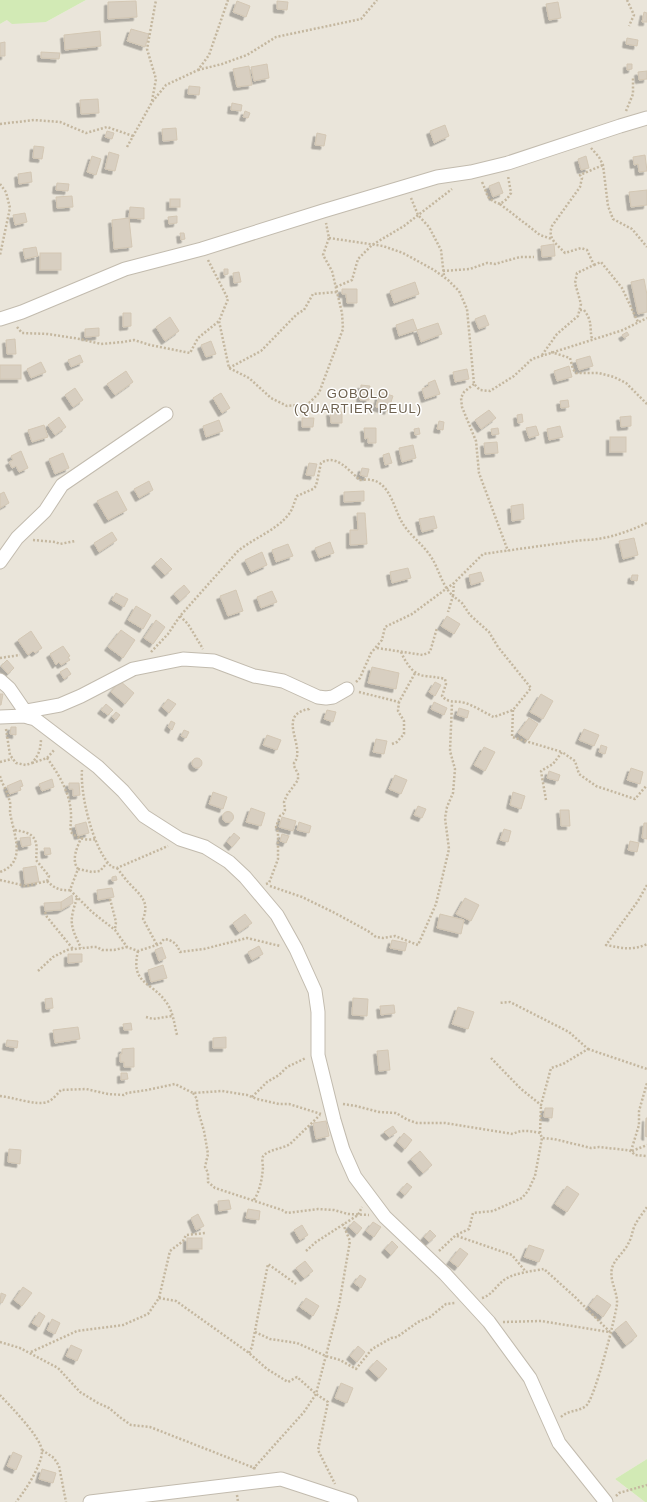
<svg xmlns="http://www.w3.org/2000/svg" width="647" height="1502" font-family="Helvetica,sans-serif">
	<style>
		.residential { fill: #eae5da }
		.green { fill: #d2eab5 }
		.building { fill: #d8cfc1; stroke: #d3c7b4; filter: url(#shadow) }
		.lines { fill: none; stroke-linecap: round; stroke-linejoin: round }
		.street-casing { stroke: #c2bbae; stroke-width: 15 }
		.path { stroke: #c4b79f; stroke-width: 2.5; stroke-dasharray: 2 2; stroke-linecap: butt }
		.street { stroke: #fff; stroke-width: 13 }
		.labels { text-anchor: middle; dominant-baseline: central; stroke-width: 3; stroke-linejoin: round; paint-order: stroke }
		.quarter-label { font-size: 13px; letter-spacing: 1px; fill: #6e6250; stroke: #fff }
	</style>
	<defs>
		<filter id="shadow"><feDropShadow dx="-3.5" dy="3.5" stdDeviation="0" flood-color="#0004"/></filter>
	</defs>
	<rect width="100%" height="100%" fill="#f6f3ec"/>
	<path class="residential" d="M86 0H647V1459L615 1479 645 1502H0V24L7 20 46 22Z"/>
	<g class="green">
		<path d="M0 0H86L46 22 12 24 7 20 0 24Z"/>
		<path d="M647 1459V1502H645L615 1479Z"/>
	</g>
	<g class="building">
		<path d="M136 1 137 17 108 19V2Z"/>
		<path d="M237 1 250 6 246 17 233 12Z"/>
		<path d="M277 1 288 2 287 10 277 9Z"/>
		<path d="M558 2 561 18 549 20 546 4Z"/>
		<path d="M644 12 647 13V22H642Z"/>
		<path d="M131 29 149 34 145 47 127 41Z"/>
		<path d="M100 31 101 46 65 50 64 35Z"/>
		<path d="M627 38 638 40 637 46 626 44Z"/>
		<path d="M5 42V56H0V43Z"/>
		<path d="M41 52 60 53 59 59 41 58Z"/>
		<path d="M267 64 269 78 254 81 251 67Z"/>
		<path d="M627 64H632V69L627 70Z"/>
		<path d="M249 66 252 85 237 87 233 69Z"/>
		<path d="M647 71V79L639 80 638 72Z"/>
		<path d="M189 86 200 87 199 95 188 94Z"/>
		<path d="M98 99 99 113 81 114 80 100Z"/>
		<path d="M232 103 242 105 241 111 231 110Z"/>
		<path d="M245 111 250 113 248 118 243 117Z"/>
		<path d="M445 125 449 136 434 143 430 131Z"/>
		<path d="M176 128 177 140 163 141 162 129Z"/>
		<path d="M107 131 114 133 112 139 105 137Z"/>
		<path d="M317 133 326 135 324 146 315 145Z"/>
		<path d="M34 146 44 147 42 159 33 158Z"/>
		<path d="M109 152 119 155 115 171 105 169Z"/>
		<path d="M645 155 647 171 639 172 638 164 634 165 633 157Z"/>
		<path d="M92 156 101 159 96 175 87 172Z"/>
		<path d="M586 156 589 168 581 170 578 159Z"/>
		<path d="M31 172 32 182 19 184 18 174Z"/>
		<path d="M499 182 503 193 493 197 489 186Z"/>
		<path d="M57 183 69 184 68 191 56 190Z"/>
		<path d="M647 190V205L631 207 629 192Z"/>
		<path d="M72 196 73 207 57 208 56 197Z"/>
		<rect x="170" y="199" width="10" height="8"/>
		<path d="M130 207 144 208V219L129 218Z"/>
		<path d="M25 213 27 222 15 225 13 215Z"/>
		<path d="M177 216V223L169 224 168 217Z"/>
		<path d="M129 218 132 247 114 249 112 220Z"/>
		<path d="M180 233H184L185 239 181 240Z"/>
		<path d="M554 244 555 256 542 257 541 246Z"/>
		<path d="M36 247 38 256 25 259 23 249Z"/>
		<rect x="40" y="253" width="21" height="17"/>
		<path d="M224 269H228V274L224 275Z"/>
		<path d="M239 272 241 282 234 283 233 273Z"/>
		<path d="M644 279 647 295V312L638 314 631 282Z"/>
		<path d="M415 282 419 294 394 303 390 291Z"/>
		<path d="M342 289H357V303H347L346 294H342Z"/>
		<path d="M123 313H131V326L123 327Z"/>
		<path d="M485 315 489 325 479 329 475 319Z"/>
		<path d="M170 317 179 331 165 341 156 327Z"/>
		<path d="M413 319 417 330 399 336 396 325Z"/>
		<path d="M438 323 442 334 421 342 417 330Z"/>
		<path d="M99 328V336L85 337V329Z"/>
		<path d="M627 332 629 335 624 338 622 335Z"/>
		<path d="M15 339 16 354H7L6 340Z"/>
		<path d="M211 341 216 354 206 357 201 345Z"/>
		<path d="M80 355 83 362 71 367 68 360Z"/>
		<path d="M590 356 593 366 579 370 576 360Z"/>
		<path d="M41 362 46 372 31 378 27 369Z"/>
		<rect x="0" y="365" width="21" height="14"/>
		<path d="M569 366 572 377 557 381 554 371Z"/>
		<path d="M467 369 469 379 455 382 453 372Z"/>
		<path d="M126 371 133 382 115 395 107 384Z"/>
		<path d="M435 380 440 394 425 399 422 389 429 386 428 383Z"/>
		<path d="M361 385 370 386 369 400H360Z"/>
		<path d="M75 388 83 400 73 407 65 395Z"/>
		<path d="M380 392 393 396 388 411 376 407Z"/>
		<path d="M221 393 230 408 222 413 213 398Z"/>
		<path d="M568 400 569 407 561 408 560 401Z"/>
		<path d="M489 410 496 418 481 429 475 420Z"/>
		<path d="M330 412H342V423H331Z"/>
		<path d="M522 414 523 422 518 423 517 415Z"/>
		<path d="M631 416V426L621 427 620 417Z"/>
		<path d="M59 417 66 427 55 435 48 425Z"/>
		<path d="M302 418H314L313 427H302Z"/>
		<path d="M219 420 223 431 206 437 203 426Z"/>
		<path d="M439 421 444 422 443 430 437 429Z"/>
		<path d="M44 425 48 437 32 442 28 430Z"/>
		<path d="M536 426 539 435 529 438 526 428Z"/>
		<path d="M560 426 563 437 549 440 547 429Z"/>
		<path d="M364 428H376V443H368V438L365 439Z"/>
		<path d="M419 428 420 434 415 435 414 429Z"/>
		<path d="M498 428 499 434 492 435 491 429Z"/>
		<rect x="610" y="437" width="16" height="15"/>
		<path d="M497 442 498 453 485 454 484 443Z"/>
		<path d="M413 445 416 458 402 462 399 448Z"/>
		<path d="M21 451 28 468 19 472 16 466 12 468 9 462 13 460 11 456Z"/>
		<path d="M63 453 69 468 55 474 49 459Z"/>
		<path d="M389 453 392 463 385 465 383 455Z"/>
		<path d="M309 463 317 464 314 476 306 475Z"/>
		<path d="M362 468 369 469 367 477 360 475Z"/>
		<path d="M149 481 153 490 139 498 134 489Z"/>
		<path d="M117 491 127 510 108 520 97 501Z"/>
		<path d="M364 491V501L344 502V492Z"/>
		<path d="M4 492 9 503 0 508V494Z"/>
		<path d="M523 504 524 519 512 521 511 506Z"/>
		<path d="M357 513H365L367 544 350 545V530H358Z"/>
		<path d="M434 516 437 528 422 532 419 519Z"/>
		<path d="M112 532 117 540 99 552 94 543Z"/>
		<path d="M634 538 638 555 623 559 619 541Z"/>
		<path d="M330 542 334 553 319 558 315 548Z"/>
		<path d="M288 544 293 556 276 562 272 550Z"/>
		<path d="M262 552 267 565 251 572 245 560Z"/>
		<path d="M161 558 172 569 165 575 155 564Z"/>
		<path d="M408 568 411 578 392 583 390 572Z"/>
		<path d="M481 572 484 581 471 585 469 575Z"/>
		<path d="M632 575H638L637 581 631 580Z"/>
		<path d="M184 585 190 592 180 601 174 594Z"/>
		<path d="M236 590 243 611 228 616 220 596Z"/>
		<path d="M272 591 277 602 261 608 257 597Z"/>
		<path d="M116 593 128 599 124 607 112 600Z"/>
		<path d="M136 606 151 615 143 629 128 620Z"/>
		<path d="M447 616 460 624 454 634 441 626Z"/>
		<path d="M156 620 165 627 153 644 144 638Z"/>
		<path d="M121 630 135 640 123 658 108 647Z"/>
		<path d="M31 631 42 648 35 653 33 651 28 655 18 640Z"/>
		<path d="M63 646 70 656 68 657 70 660 61 665 59 662 56 665 50 654Z"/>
		<path d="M7 660 14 668 8 674 1 666Z"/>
		<path d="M372 667 399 673 396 689 368 683Z"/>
		<path d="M67 668 71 674 64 679 60 672Z"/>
		<path d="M120 681 134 693 125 704 111 692Z"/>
		<path d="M435 682 441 685 435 696 429 692Z"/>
		<path d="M0 694H3L1 705H0Z"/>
		<path d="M541 694 553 701 543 719 530 712Z"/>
		<path d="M168 699 176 704 169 713 162 707Z"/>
		<path d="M434 702 447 708 444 715 431 709Z"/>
		<path d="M106 704 113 710 108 715 101 710Z"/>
		<path d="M459 708 469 711 467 718 457 715Z"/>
		<path d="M327 710 336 712 333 722 324 719Z"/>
		<path d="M116 712 120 715 116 720 112 717Z"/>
		<path d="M529 718 538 724 528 740 518 733Z"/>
		<path d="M171 721 175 723 172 730 168 727Z"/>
		<path d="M11 727H16V735L10 734Z"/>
		<path d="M584 729 599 735 594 746 579 740Z"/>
		<path d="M184 730 189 732 186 738 181 736Z"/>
		<path d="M267 735 281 740 277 750 263 745Z"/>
		<path d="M376 739 387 741 384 754 373 752Z"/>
		<path d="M601 745 607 747 605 754 599 752Z"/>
		<path d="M484 747 495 752 485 771 474 765Z"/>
		<circle cx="197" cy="763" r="5"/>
		<path d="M631 768 643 772 640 784 627 780Z"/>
		<path d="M549 771 560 775 558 781 547 778Z"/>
		<path d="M395 775 407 780 401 794 389 789Z"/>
		<path d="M52 779 54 787 42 791 39 784Z"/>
		<path d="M21 780 23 786 20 787 21 790 10 794 7 786Z"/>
		<path d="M69 783H79L80 795 73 796V789H69Z"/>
		<path d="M213 792 227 797 223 809 209 804Z"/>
		<path d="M513 792 525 796 521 809 510 805Z"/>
		<path d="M418 806 426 809 422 818 414 815Z"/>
		<path d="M251 808 265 813 261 826 246 822Z"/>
		<path d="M560 810H569L570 826H561Z"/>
		<circle cx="228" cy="817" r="5.5"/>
		<path d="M282 817 296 821 293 831 279 827Z"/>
		<path d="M86 822 89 833 78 836 75 825Z"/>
		<path d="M299 822 311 826 309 833 297 830Z"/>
		<path d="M644 823H647V839L642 838Z"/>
		<path d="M504 829 511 831 508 842 500 840Z"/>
		<path d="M234 833 240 838 232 847 227 842Z"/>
		<path d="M282 834 289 836 286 843 280 841Z"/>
		<path d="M30 837 31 845 22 847 20 838Z"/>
		<path d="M630 841 639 843 637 852 628 850Z"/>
		<path d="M44 848H50L51 854 45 855Z"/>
		<path d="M36 866 39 882 25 884 23 868Z"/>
		<path d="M116 876 117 880 112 881V877Z"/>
		<path d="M112 888 114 897 98 900 97 890Z"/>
		<path d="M72 895 73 903 61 910V902Z"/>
		<path d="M465 898 479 905 471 921 456 914Z"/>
		<path d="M61 902V910L45 911 44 903Z"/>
		<path d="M245 914 252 923 239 932 233 923Z"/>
		<path d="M440 914 464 920 461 934 437 928Z"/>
		<path d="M392 940 407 943 405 951 390 948Z"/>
		<path d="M259 946 263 954 252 960 248 952Z"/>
		<path d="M162 947 166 958 159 961 155 950Z"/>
		<path d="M68 954H82V962L68 963Z"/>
		<path d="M163 965 167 978 151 982 148 970Z"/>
		<path d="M52 998 53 1008 46 1009 45 999Z"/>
		<path d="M353 998 368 999 367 1016 352 1015Z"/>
		<path d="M394 1005 395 1013 381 1015 380 1006Z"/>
		<path d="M458 1007 474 1012 468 1029 452 1024Z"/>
		<path d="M131 1023 132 1030H124L123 1024Z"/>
		<path d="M78 1027 80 1039 55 1043 53 1030Z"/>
		<path d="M226 1037V1048H213V1038Z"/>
		<path d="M7 1040 18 1041 17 1048 6 1046Z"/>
		<path d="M134 1048V1067H124V1062H120V1054H122V1049Z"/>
		<path d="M388 1050 390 1070 379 1071 377 1051Z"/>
		<path d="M121 1073H127L128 1079 121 1080Z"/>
		<path d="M545 1108H553L552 1118 544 1117Z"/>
		<path d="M646 1118H647V1137L645 1136Z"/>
		<path d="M326 1121 329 1136 316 1139 313 1123Z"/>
		<path d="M393 1126 397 1132 389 1137 384 1132Z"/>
		<path d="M404 1133 412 1140 405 1149 397 1142Z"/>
		<path d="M9 1149 21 1150 20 1164 8 1162Z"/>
		<path d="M420 1151 432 1165 423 1173 411 1159Z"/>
		<path d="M407 1183 412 1187 405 1195 400 1191Z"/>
		<path d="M567 1186 579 1194 567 1212 555 1204Z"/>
		<path d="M229 1200 231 1209 219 1211 218 1201Z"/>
		<path d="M248 1209 260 1211 259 1220 246 1218Z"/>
		<path d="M198 1214 204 1226 196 1230 191 1218Z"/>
		<path d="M354 1221 362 1228 357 1234 349 1227Z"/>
		<path d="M373 1222 381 1227 374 1237 366 1231Z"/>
		<path d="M302 1225 308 1235 300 1240 294 1230Z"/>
		<path d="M430 1230 436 1236 429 1242 424 1237Z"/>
		<rect x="187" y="1238" width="15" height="11"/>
		<path d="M392 1241 398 1247 391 1255 385 1249Z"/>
		<path d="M529 1245 544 1250 539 1262 524 1257Z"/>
		<path d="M460 1248 468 1254 458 1267 450 1261Z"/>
		<path d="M305 1261 313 1271 304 1278 296 1268Z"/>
		<path d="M360 1275 366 1279 361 1288 354 1283Z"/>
		<path d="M23 1287 32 1293 22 1306 14 1300Z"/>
		<path d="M1 1293 6 1295 2 1303 0 1302Z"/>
		<path d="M597 1295 611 1305 603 1317 589 1306Z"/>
		<path d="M306 1298 319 1306 313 1316 300 1307Z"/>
		<path d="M39 1312 45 1316 39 1327 32 1323Z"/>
		<path d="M52 1319 60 1323 55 1334 47 1330Z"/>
		<path d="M626 1321 637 1336 626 1345 615 1330Z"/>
		<path d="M71 1345 82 1350 77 1361 66 1356Z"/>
		<path d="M358 1346 365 1352 357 1362 350 1356Z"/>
		<path d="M377 1360 387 1369 379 1378 369 1369Z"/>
		<path d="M341 1383 353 1388 347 1403 335 1398Z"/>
		<path d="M13 1452 22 1456 16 1470 7 1466Z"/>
		<path d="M42 1469 56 1473 53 1483 39 1479Z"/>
	</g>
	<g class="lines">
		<g class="street-casing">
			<g id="street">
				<path d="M0 319 22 312 125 269 202 249 323 211 437 177 471 172 508 163 620 126 647 118"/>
				<path d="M0 562 17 538 45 511 62 485 166 414"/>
				<path d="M0 680 9 688 29 717"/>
				<path d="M27 711 60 705 81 696 133 669 183 659 214 661 254 676 283 681 318 697 326 698 333 697 347 689"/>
				<path d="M0 717 24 716 35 719 98 767 123 791 144 816 180 839 205 847 229 862 245 877 277 915 296 949 315 991 318 1012V1055L334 1120 343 1150 355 1177 385 1217 445 1274 489 1322 530 1378 559 1443 606 1502"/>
				<path d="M90 1502 281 1479 351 1502"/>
			</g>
		</g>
		<g class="path">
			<path d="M627 0 634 15 629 26"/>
			<path d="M198 70 222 64 247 55 276 37 361 19 377 0"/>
			<path d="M152 101 156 79 147 49 156 0"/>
			<path d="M626 111 633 94V77"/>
			<path d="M0 124 34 120 60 122 86 133 107 127 133 136"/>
			<path d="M127 147 152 102 166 85 198 70 209 55 228 0"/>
			<path d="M591 148 599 157 603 165 608 206 613 219 632 229 647 247"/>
			<path d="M482 182C488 194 485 199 500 204L507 199 511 193 508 176"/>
			<path d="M0 184 6 192 10 208 0 255"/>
			<path d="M411 198 418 215 429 227 441 250 444 276"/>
			<path d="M500 204 540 235 552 239"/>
			<path d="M329 238 383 246 403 253 434 270 448 280 459 291 467 309 474 384 480 390 490 391 514 376 532 359 623 330 647 318"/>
			<path d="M208 260 228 299 219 321 229 368 249 378 271 398 287 406 308 404 319 393 343 329 342 313 332 271 323 255 329 238 326 223"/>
			<path d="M594 265 601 262 622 288 638 322"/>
			<path d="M443 271 470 269 487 263 495 264 520 257H534"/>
			<path d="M336 287 352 280 358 259 372 245 404 226 452 189"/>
			<path d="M580 310H584C593 322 589 326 592 339"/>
			<path d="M17 327 22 333 48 334 80 339 101 344 123 342 134 340 150 345 190 353 198 338 219 321"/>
			<path d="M551 352 570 358 573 369 576 373H599L614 377 626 383 647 404"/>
			<path d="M542 355 557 334 578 316 581 304 575 283 577 273 594 265 587 250 581 248 565 253C557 244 547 239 552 226L580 187 582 178 580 175 603 165"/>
			<path d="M229 368 261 351 297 314 304 310 313 294 337 292"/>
			<path d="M474 384 464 392 461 398 462 407 476 441 479 473 508 551"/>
			<path d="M33 540 55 542 60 544 75 541"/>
			<path d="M453 596 454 583"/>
			<path d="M180 616 188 624 203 649"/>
			<path d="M377 648 423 655 430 652 437 628"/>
			<path d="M151 652 168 634 180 616 237 552C253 538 276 531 289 514 293 509 294 502 297 496L313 489 316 486 321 463C336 453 349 471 360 480 363 480 368 479 372 480 391 484 394 510 403 524 410 535 421 543 429 554 439 567 441 585 453 596"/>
			<path d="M401 652C406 663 413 675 425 676 432 677 438 677 445 679L446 684 442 696C449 704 455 700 465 703 475 706 485 713 494 717L513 710 531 688 498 647 489 632 470 615 462 603 453 596 448 612"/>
			<path d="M0 658 20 655"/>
			<path d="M356 682 360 678 371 653 382 640 385 627 412 614 454 583 483 554 583 540C606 540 627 532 647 523"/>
			<path d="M359 692 399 702 415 673"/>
			<path d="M513 710 512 737 562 752"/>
			<path d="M6 729 10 755 16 763 26 765 32 763C39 755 41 748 41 738"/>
			<path d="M392 744 397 742 404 734V721L398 711 399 702"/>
			<path d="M47 758C60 776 72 796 71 819 71 823 70 827 71 832 76 838 87 841 96 839"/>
			<path d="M0 762 12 759"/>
			<path d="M32 763 47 758 55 749"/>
			<path d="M82 770C80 794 93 850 112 867L117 868 168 846"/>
			<path d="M0 776C2 785 8 791 9 799 11 803 10 808 10 812 13 833 28 862 0 872"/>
			<path d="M546 800 541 771 553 764 562 752 575 761 579 774 596 786 635 799 647 785"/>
			<path d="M117 868C121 873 125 879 129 883 140 895 150 901 143 919L157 945"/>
			<path d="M78 869 92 872 100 871 107 863"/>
			<path d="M0 880 26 886 47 881 49 876 36 860C38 839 36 833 14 830"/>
			<path d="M47 881C54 888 60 891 70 890L78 869C71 860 77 848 81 838"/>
			<path d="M266 884 269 883 278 859V832L276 827 280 816 283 814 285 810 284 802 287 795 298 780V774L294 766V763C307 747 275 715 309 709L310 707"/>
			<path d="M647 885 638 901 606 945C622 948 632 951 647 944"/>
			<path d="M270 886 302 897 333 912 368 931 376 937 383 938 395 936 418 945 436 904 449 849 445 818 447 807 453 793 455 769 450 751 452 703"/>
			<path d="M70 890 92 912 115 930 127 947 138 951 160 944 164 939C173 940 177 944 180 952L204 949 247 938 280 946"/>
			<path d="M77 898C69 922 70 925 81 948"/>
			<path d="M110 899 116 922 115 929"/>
			<path d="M45 912 47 917 73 949"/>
			<path d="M138 951C130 985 152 981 166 1002 173 1011 174 1023 177 1035"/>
			<path d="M38 971 53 957 67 950 92 947H97L102 950H114L127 947"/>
			<path d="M146 1017 153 1019 172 1016"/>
			<path d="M588 1049 647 1069"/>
			<path d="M491 1058 521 1089 541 1105 551 1068 563 1064 588 1049 569 1032 510 1002 499 1003"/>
			<path d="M193 1093 197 1099V1107L204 1131 208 1154 205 1167 208 1173V1182L215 1188 282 1210 287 1213 318 1209 334 1210 348 1214 369 1215"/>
			<path d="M0 1096C12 1097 37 1106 47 1102 53 1100 57 1094 61 1090L86 1089 108 1094 124 1095 127 1093 147 1090 175 1084 193 1093 222 1091 247 1095 257 1099 279 1104H289L321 1114"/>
			<path d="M252 1097 267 1082 279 1075 287 1067 306 1058"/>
			<path d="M343 1104 356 1106 379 1112 396 1113 408 1120 417 1123H445L513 1134C522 1129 530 1131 540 1133L542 1138 554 1139 591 1148 599 1147 626 1150 631 1151 635 1155 647 1156"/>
			<path d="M540 1133 541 1105"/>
			<path d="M631 1151 639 1125V1111L647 1083"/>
			<path d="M632 1151 647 1145"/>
			<path d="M254 1200C260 1190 262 1180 263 1167 263 1164 261 1158 264 1155 271 1149 282 1149 290 1144L320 1115"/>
			<path d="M457 1236 512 1255 526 1272"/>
			<path d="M306 1251 316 1242 358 1215 362 1207"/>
			<path d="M439 1251 456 1235 469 1229 473 1213 493 1211 522 1198 528 1191 535 1176 542 1138"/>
			<path d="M159 1298 176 1301 249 1353 267 1369 288 1382 297 1377 316 1394 328 1402 318 1450 335 1484"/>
			<path d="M482 1298C492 1295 496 1286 504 1280 513 1273 533 1271 544 1269L575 1297 610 1332"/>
			<path d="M503 1322 541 1321 609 1332"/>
			<path d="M255 1332 270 1339 297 1343 326 1356 340 1360 356 1369 372 1349 391 1338 397 1337 418 1322 430 1317 446 1304 455 1303"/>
			<path d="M0 1342 20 1348 58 1368 80 1392 98 1403 109 1408 121 1418 131 1425 150 1427 257 1469"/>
			<path d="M31 1352 77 1331 123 1325 148 1314 159 1298 170 1251 183 1241 186 1235 206 1233"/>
			<path d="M249 1353 252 1347 254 1336 268 1264 296 1284"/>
			<path d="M0 1395C10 1406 41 1437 42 1451 42 1465 25 1491 16 1502"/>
			<path d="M561 1417C568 1410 578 1412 586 1406 595 1398 615 1319 617 1304 618 1292 609 1281 612 1268 615 1258 625 1252 629 1242 632 1237 632 1231 635 1225 638 1219 643 1213 647 1207"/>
			<path d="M42 1450 54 1458 59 1466 66 1502"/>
			<path d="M253 1469 304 1412 316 1394 339 1305 350 1241 343 1224"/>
			<path d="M237 1495 238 1502"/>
			<path d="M616 1496 619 1493 647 1485"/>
		</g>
		<use href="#street" class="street"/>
	</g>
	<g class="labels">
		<g class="quarter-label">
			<text x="358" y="393">GOBOLO<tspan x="358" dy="15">(QUARTIER PEUL)</tspan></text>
		</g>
	</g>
</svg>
